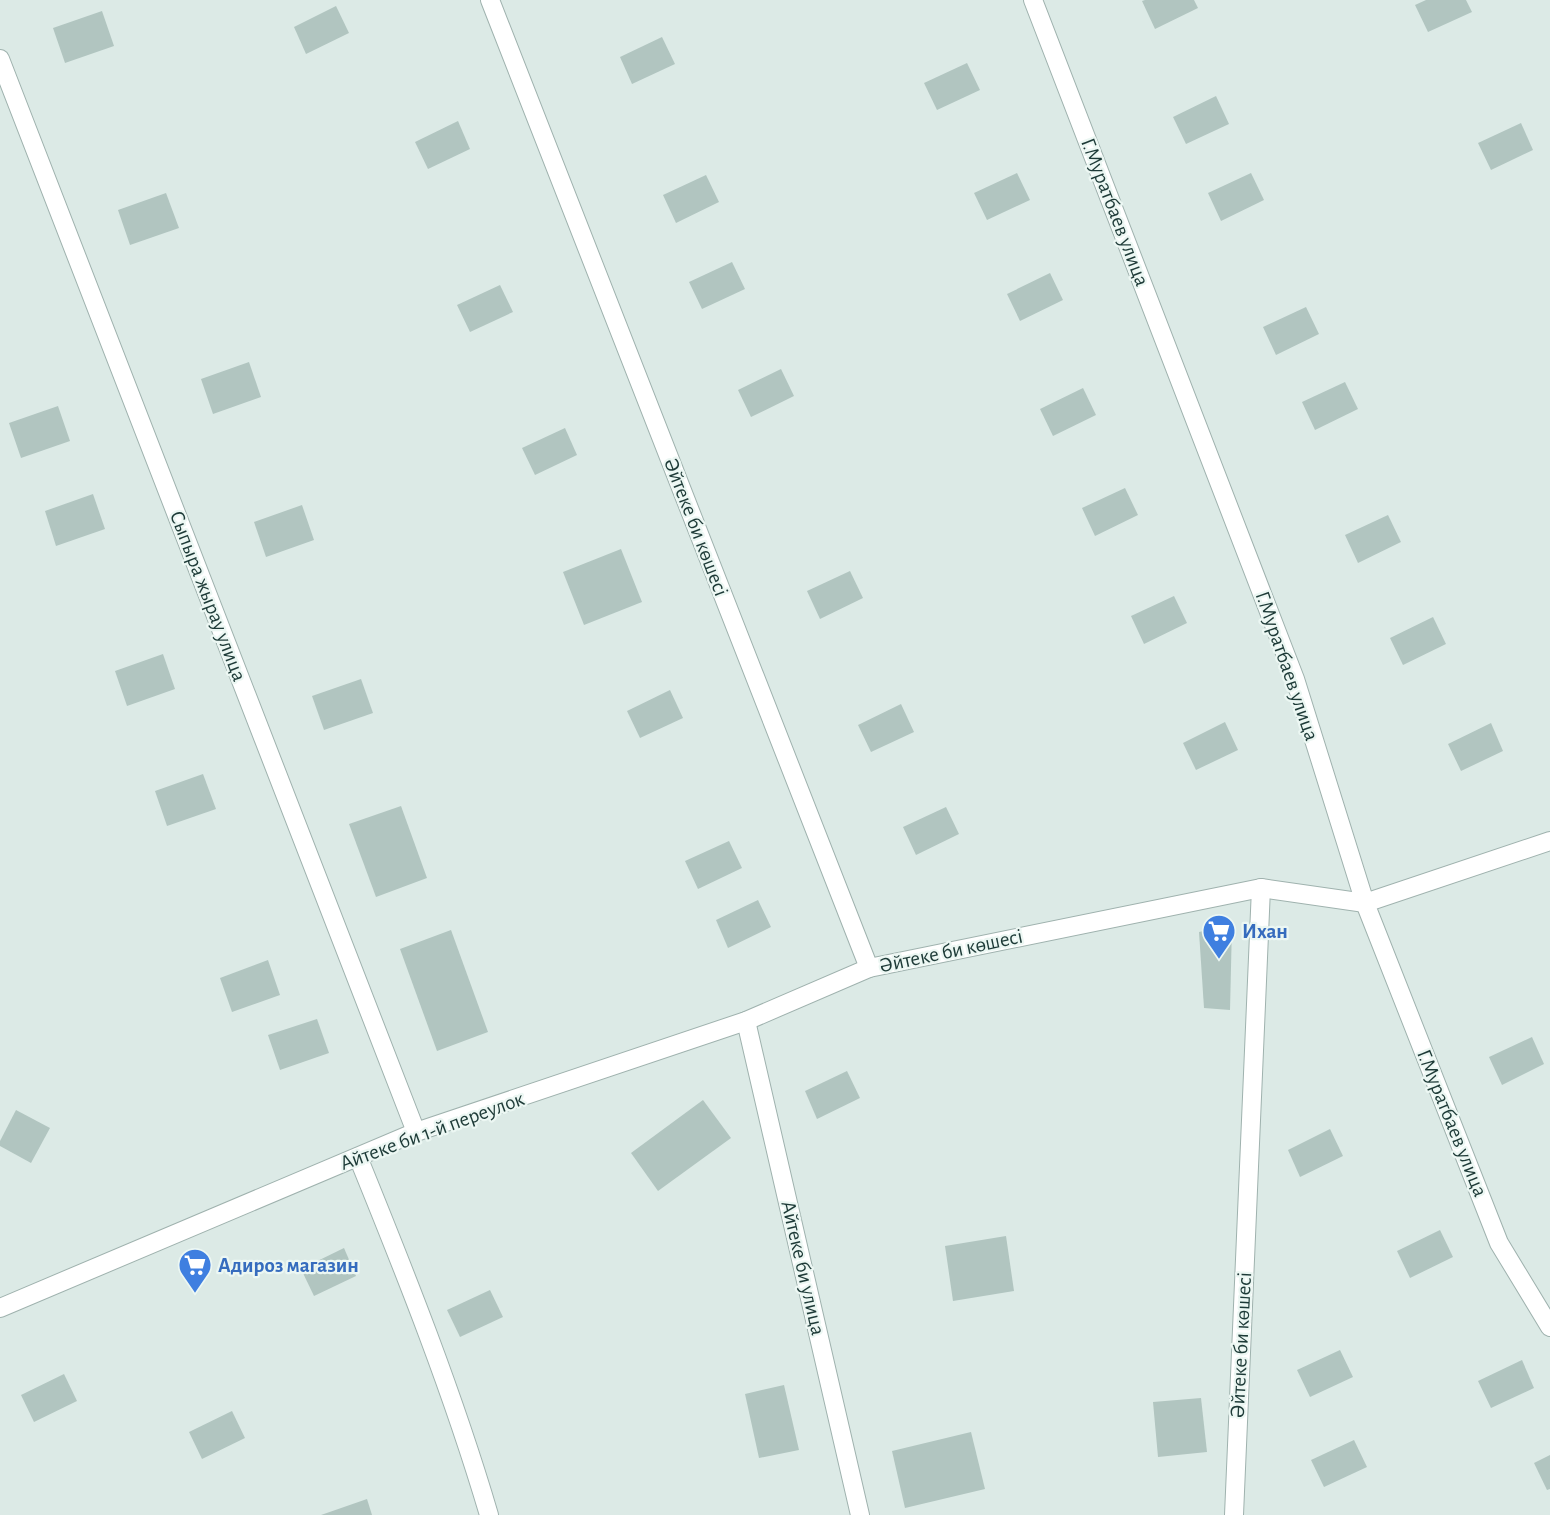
<svg xmlns="http://www.w3.org/2000/svg" width="1550" height="1515" font-family="'Alegreya Sans',sans-serif">
	<style>
		.building { fill: #b1c5c0 }
		.lines { fill: none; stroke-linecap: round; stroke-linejoin: round }
		.street-casing { stroke: #9fb2ae; stroke-width: 20 }
		.street { stroke: #fff; stroke-width: 18 }
		.labels { text-anchor: middle; dominant-baseline: central; stroke-width: 4.5; stroke-linejoin: round; paint-order: stroke }
		.street-label { font-size: 21px; fill: #1d3a37; stroke: #ecf7f3 }
		.shop-label { font-size: 21px; font-weight: bold; fill: #366cbe; stroke: #ecf7f3; text-anchor: start }
	</style>
	<rect width="100%" height="100%" fill="#dceae6"/>
	<g class="building">
		<path d="M1145 0H1194L1198 8 1155 29 1142 1Z"/>
		<path d="M1426 0H1466L1472 12 1428 32 1415 5Z"/>
		<path d="M336 6 349 33 306 54 294 27Z"/>
		<path d="M102 11 114 46 65 63 53 28Z"/>
		<path d="M662 37 675 64 632 84 620 57Z"/>
		<path d="M967 63 980 90 937 110 924 83Z"/>
		<path d="M1216 96 1229 124 1186 144 1173 117Z"/>
		<path d="M458 121 470 149 428 169 415 142Z"/>
		<path d="M1521 123 1533 150 1491 170 1478 143Z"/>
		<path d="M1017 173 1030 200 987 220 974 193Z"/>
		<path d="M1251 173 1264 200 1221 221 1208 193Z"/>
		<path d="M706 175 719 202 676 223 663 195Z"/>
		<path d="M166 193 179 228 130 245 118 210Z"/>
		<path d="M732 262 745 289 702 309 689 282Z"/>
		<path d="M1050 273 1063 300 1020 321 1007 294Z"/>
		<path d="M500 285 513 312 470 332 457 305Z"/>
		<path d="M1306 307 1319 334 1276 355 1263 327Z"/>
		<path d="M249 362 261 397 213 414 201 379Z"/>
		<path d="M781 369 794 396 751 417 738 390Z"/>
		<path d="M1345 382 1358 409 1315 430 1302 402Z"/>
		<path d="M1083 388 1096 415 1053 436 1040 409Z"/>
		<path d="M58 406 70 441 21 458 9 423Z"/>
		<path d="M565 428 577 455 535 475 522 448Z"/>
		<path d="M1125 488 1138 515 1095 536 1082 508Z"/>
		<path d="M93 494 105 529 56 546 45 511Z"/>
		<path d="M302 505 314 540 266 557 254 522Z"/>
		<path d="M1388 515 1401 542 1358 563 1345 535Z"/>
		<path d="M621 549 642 602 584 625 563 572Z"/>
		<path d="M850 571 863 598 820 619 807 591Z"/>
		<path d="M1174 596 1187 623 1144 644 1131 616Z"/>
		<path d="M1433 617 1446 644 1403 665 1390 638Z"/>
		<path d="M163 654 175 689 127 706 115 671Z"/>
		<path d="M361 679 373 713 324 730 312 696Z"/>
		<path d="M670 690 683 718 640 738 627 711Z"/>
		<path d="M901 704 914 732 871 752 858 725Z"/>
		<path d="M1225 722 1238 750 1196 770 1183 743Z"/>
		<path d="M1491 723 1503 751 1461 771 1448 744Z"/>
		<path d="M203 774 216 809 167 826 155 791Z"/>
		<path d="M401 806 427 878 376 897 349 824Z"/>
		<path d="M946 807 959 834 916 855 903 827Z"/>
		<path d="M729 841 742 868 698 889 685 861Z"/>
		<path d="M758 900 771 927 728 948 716 920Z"/>
		<path d="M1232 925 1230 1010 1204 1008 1199 932Z"/>
		<path d="M451 930 488 1032 437 1051 400 949Z"/>
		<path d="M268 960 280 995 232 1012 220 978Z"/>
		<path d="M317 1019 329 1053 280 1070 268 1035Z"/>
		<path d="M1532 1037 1544 1064 1502 1085 1489 1057Z"/>
		<path d="M847 1071 860 1098 817 1119 805 1091Z"/>
		<path d="M703 1100 731 1138 658 1191 631 1153Z"/>
		<path d="M16 1110 50 1128 31 1163 0 1146V1141Z"/>
		<path d="M1330 1129 1343 1156 1300 1177 1288 1150Z"/>
		<path d="M1440 1230 1453 1257 1410 1278 1397 1251Z"/>
		<path d="M1006 1236 1014 1291 953 1301 945 1246Z"/>
		<path d="M344 1248 356 1276 314 1296 301 1269Z"/>
		<path d="M490 1290 503 1317 460 1337 447 1310Z"/>
		<path d="M1340 1350 1353 1377 1310 1397 1297 1370Z"/>
		<path d="M1522 1360 1534 1388 1491 1408 1478 1381Z"/>
		<path d="M64 1374 77 1401 34 1422 21 1395Z"/>
		<path d="M784 1385 799 1450 759 1458 745 1394Z"/>
		<path d="M1201 1398 1207 1452 1158 1457 1153 1402Z"/>
		<path d="M232 1411 245 1438 202 1459 189 1432Z"/>
		<path d="M971 1432 985 1489 905 1508 892 1451Z"/>
		<path d="M1354 1440 1367 1467 1324 1487 1311 1460Z"/>
		<path d="M1550 1455V1489L1547 1490 1534 1463Z"/>
		<path d="M367 1499 372 1515H321Z"/>
	</g>
	<g class="lines">
		<g class="street-casing">
			<g id="street">
				<path d="M490 0 869 968 1261 888 1365 903 1550 841"/>
				<path d="M1033 0 1295 679 1365 903 1499 1243 1550 1327"/>
				<path d="M0 59 416 1132"/>
				<path d="M746 1021 860 1515"/>
				<path d="M358 1157C406 1275 453 1393 489 1515"/>
				<path d="M0 1308 416 1132 746 1021 869 968"/>
				<path d="M1234 1515 1261 888"/>
			</g>
		</g>
		<use href="#street" class="street"/>
	</g>
	<defs>
		<g id="supermarket-pin" transform="scale(1.725)"><path d="M0 17L-7.5 6A9.5 9.5 0 1 1 7.5 6Z" fill="#3f7fe0" stroke="#ecf7f3"/><path d="M-6-5.5h2.5l.6 2H6L4.5 2H-2.5L-4.4-4H-6ZM-1.5 3.2a1.3 1.3 0 1 0 .1 0ZM3 3.2a1.3 1.3 0 1 0 .1 0Z" fill="#fff"/></g>
	</defs>
	<g fill-rule="evenodd">
		<use href="#supermarket-pin" x="1219" y="931"/>
		<use href="#supermarket-pin" x="195" y="1265"/>
	</g>
	<g class="labels">
		<g class="street-label">
			<text transform="translate(1115 212) rotate(69)">Г.Муратбаев улица</text>
			<text transform="translate(696 527) rotate(69)">Әйтеке би көшесі</text>
			<text transform="translate(208 596) rotate(69)">Сыпыра жырау улица</text>
			<text transform="translate(1287 666) rotate(71)">Г.Муратбаев улица</text>
			<text transform="translate(951 951) rotate(-12)">Әйтеке би көшесі</text>
			<text transform="translate(1452 1123) rotate(68)">Г.Муратбаев улица</text>
			<text transform="translate(432 1131) rotate(-20)">Айтеке би 1-й переулок</text>
			<text transform="translate(803 1268) rotate(77)">Айтеке би улица</text>
			<text transform="translate(1241 1345) rotate(-87)">Әйтеке би көшесі</text>
		</g>
		<g class="shop-label">
			<text x="1242" y="931">Ихан</text>
			<text x="218" y="1265">Адироз магазин</text>
		</g>
	</g>
</svg>
